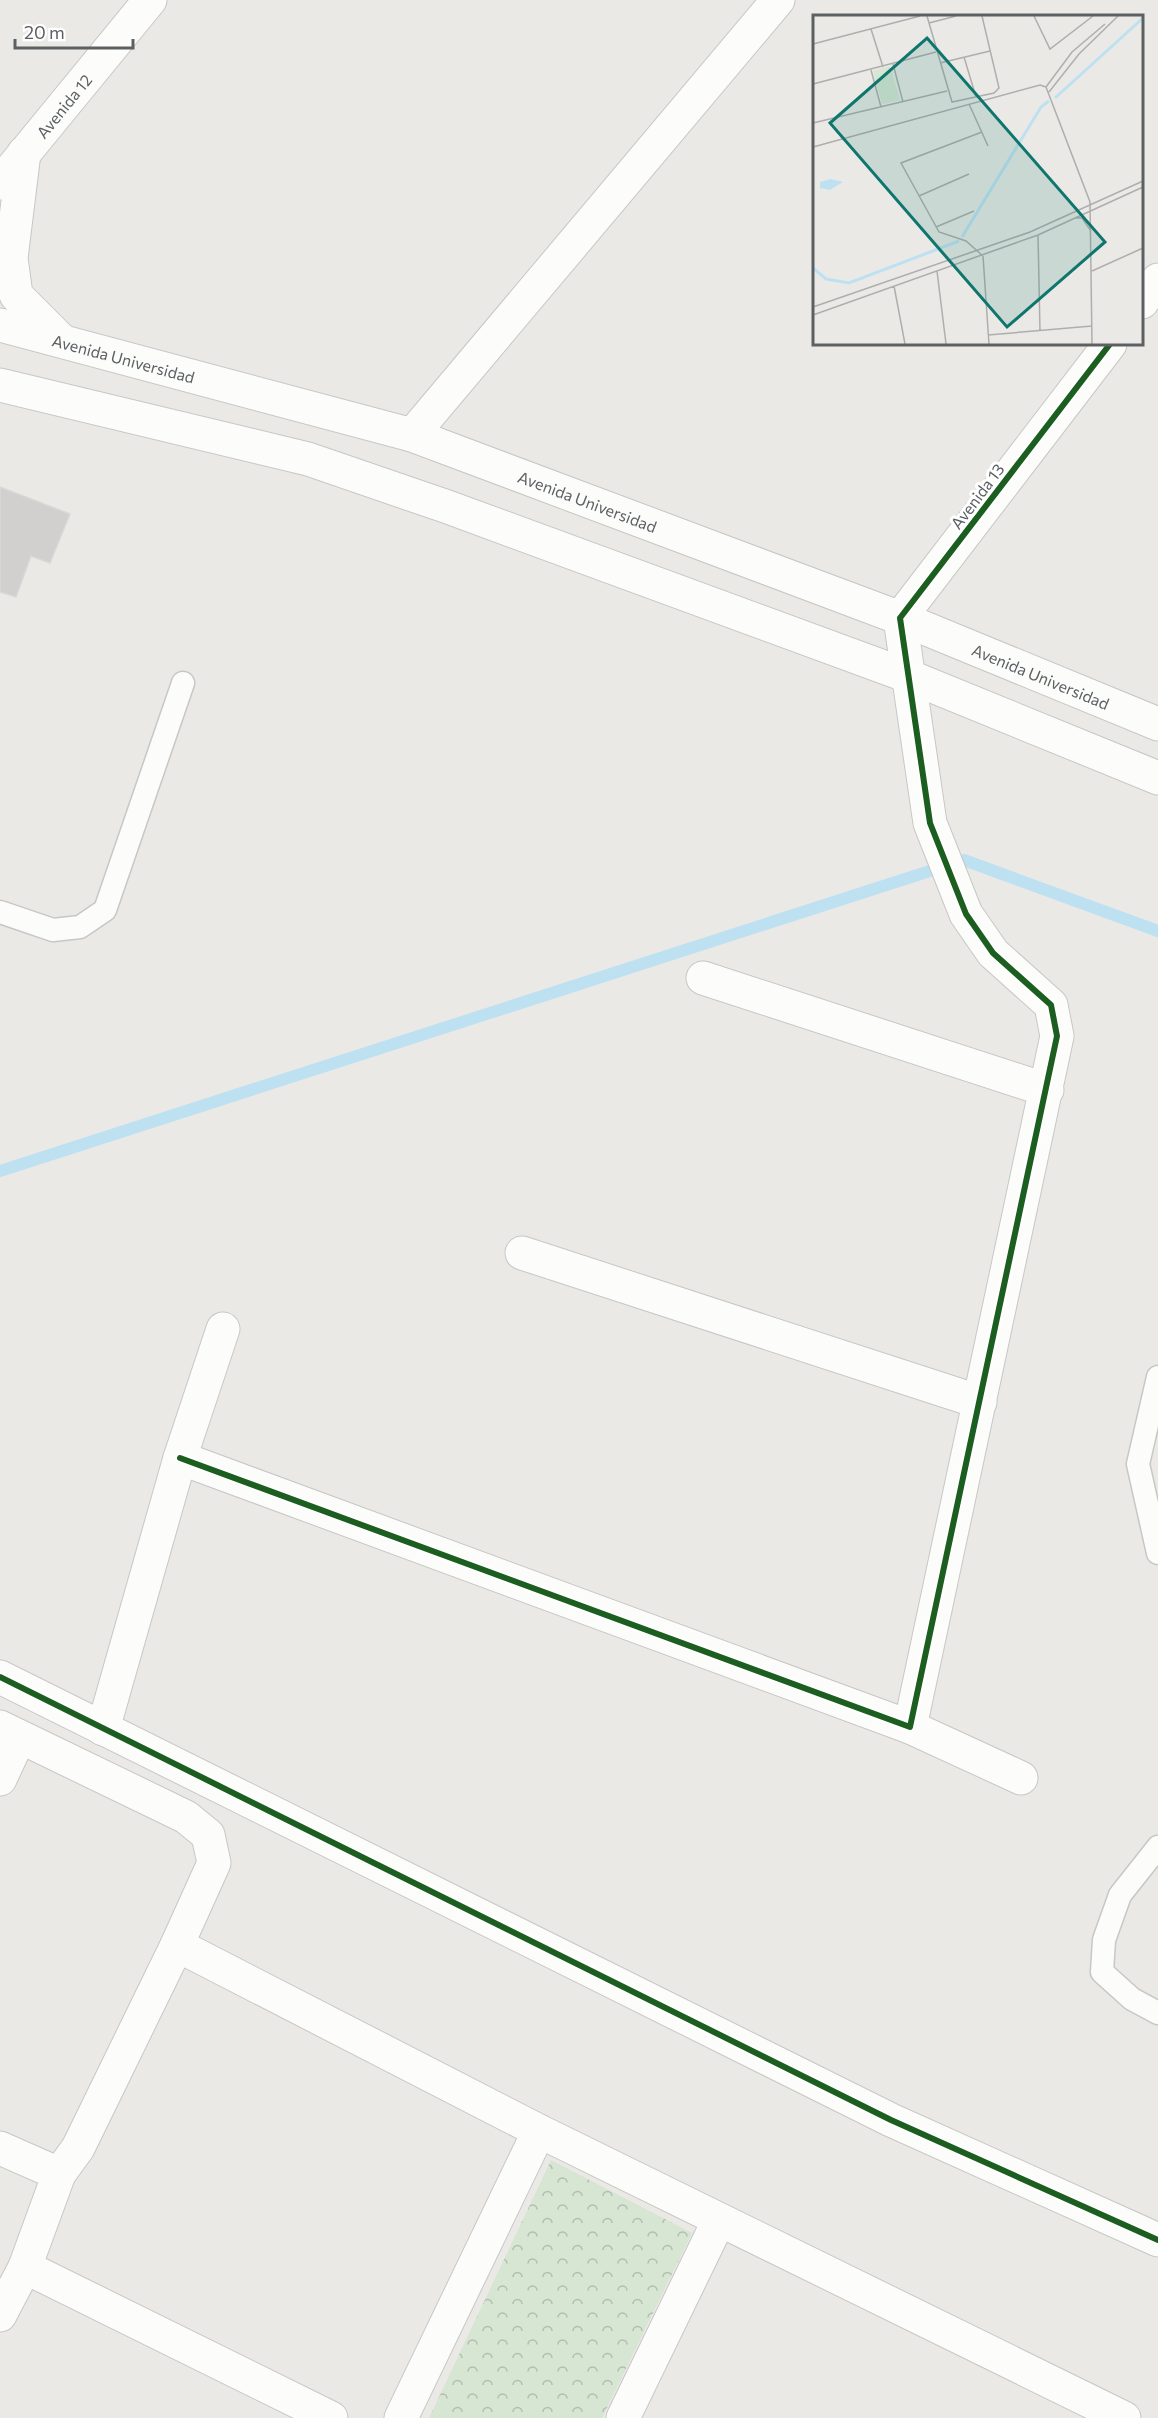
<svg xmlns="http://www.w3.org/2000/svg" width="1158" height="2418" font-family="Commissioner,sans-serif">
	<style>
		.forest { fill: url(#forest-crowns) }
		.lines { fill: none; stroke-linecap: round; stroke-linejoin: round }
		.stream { stroke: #bee1f1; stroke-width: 12 }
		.building { fill: #d1d0cf; stroke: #dad8d6; stroke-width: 1.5 }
		.service-casing { stroke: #c7c7c6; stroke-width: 25 }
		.minor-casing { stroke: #c7c7c6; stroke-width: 35 }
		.tertiary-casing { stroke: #c7c7c6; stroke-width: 35 }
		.service { stroke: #fcfcfb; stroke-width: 22 }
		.minor { stroke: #fcfcfb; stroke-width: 33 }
		.tertiary { stroke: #fcfcfb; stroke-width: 33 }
		.cycleway-casing { stroke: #fff; stroke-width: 10 }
		.cycleway { stroke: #1b5e20; stroke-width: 6 }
		.labels { text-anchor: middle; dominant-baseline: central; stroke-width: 6; stroke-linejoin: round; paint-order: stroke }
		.street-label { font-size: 16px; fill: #5c6063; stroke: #fff }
		.inset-river { fill: none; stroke: #bee1f1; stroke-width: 3 }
		.inset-road { fill: none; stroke: #aeaeae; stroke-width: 1.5 }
		.view { fill: #0f766e; fill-opacity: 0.15; stroke: #0f766e; stroke-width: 3 }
		.inset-edge { fill: none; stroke: #5c6063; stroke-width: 3 }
	</style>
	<defs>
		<pattern id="forest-crowns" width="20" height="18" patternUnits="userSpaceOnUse" patternTransform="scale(1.5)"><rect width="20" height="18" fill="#d7e5d3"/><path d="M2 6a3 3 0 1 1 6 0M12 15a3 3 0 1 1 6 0" fill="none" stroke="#b2bdaf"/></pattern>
	</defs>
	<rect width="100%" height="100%" fill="#ebe9e6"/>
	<path class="forest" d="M551 2160 692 2233 602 2418H429Z"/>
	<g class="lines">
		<path class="stream" d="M0 1171 964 860 1158 931"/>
	</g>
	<path class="building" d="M0 487 70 514 50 563 31 556 16 597 0 592Z"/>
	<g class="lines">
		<g class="service-casing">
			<g id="service">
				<path d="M0 912 53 930 80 927 105 910 183 683"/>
				<path d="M1158 1377 1138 1464 1158 1553"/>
				<path d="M1158 1847 1120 1895 1104 1940 1102 1972 1132 1999 1158 2013"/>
			</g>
		</g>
		<g class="minor-casing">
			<g id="minor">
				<path id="s1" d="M0 183 150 0"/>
				<path d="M1142 302 1158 280"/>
				<path d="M412 435 778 0"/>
				<path d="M703 978 1047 1090"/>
				<path d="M522 1253 980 1402"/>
				<path d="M180 1458 910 1727 1057 1036 1051 1005 993 953 966 914 930 823 900 618 1110 344"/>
				<path d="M0 1677 891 2120 1158 2240"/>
				<path d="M0 1727 186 1817 208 1835 214 1863 177 1945 78 2148 59 2174 25 2267 0 2315"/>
				<path d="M910 1727 1021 1778"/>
				<path d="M103 1729 180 1458 223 1329"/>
				<path d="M0 1779 19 1738"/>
				<path d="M177 1945 539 2131 1124 2418"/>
				<path d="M0 2148 59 2174"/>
				<path d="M25 2267 331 2418"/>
				<path d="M401 2418 539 2131"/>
				<path d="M623 2418 719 2220"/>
			</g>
		</g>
		<g class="tertiary-casing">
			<g id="tertiary">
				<path d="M24 153 11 258 16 295 61 340"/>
				<path id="s2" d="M0 325 412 435 900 618 1158 724"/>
				<path d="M0 385 308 459 445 506 908 676 1158 778"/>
			</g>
		</g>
		<use href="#service" class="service"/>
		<use href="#minor" class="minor"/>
		<use href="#tertiary" class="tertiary"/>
		<g class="cycleway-casing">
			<g id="cycleway">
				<path d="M180 1458 910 1727 1057 1036 1051 1005 993 953 966 914 930 823 900 618 1110 344"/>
				<path d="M0 1677 891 2120 1158 2240"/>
			</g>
		</g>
		<use href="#cycleway" class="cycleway"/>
	</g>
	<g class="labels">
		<g class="street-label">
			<text stroke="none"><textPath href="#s1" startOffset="100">Avenida 12</textPath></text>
			<text stroke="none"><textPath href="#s2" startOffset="128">Avenida Universidad</textPath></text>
			<text transform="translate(977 496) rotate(-53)">Avenida 13</text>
			<text stroke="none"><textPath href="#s2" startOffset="614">Avenida Universidad</textPath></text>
			<text stroke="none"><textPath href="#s2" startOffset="1100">Avenida Universidad</textPath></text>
		</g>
	</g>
	<g transform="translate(813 15)">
		<rect width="330" height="330" fill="#ebe9e6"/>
		<path d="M77 51 87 85 69 89 60 56Z" fill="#d7e5d3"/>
		<path d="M18 164 30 167 17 175 7 173V167Z" fill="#bee1f1"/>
		<path class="inset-river" d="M242 83 330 3M149 222 228 92 236 86M0 253 13 264 36 268 146 226"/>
		<path class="inset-road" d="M114 1 139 87 181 78 186 73 169 1M221 1 237 34 280 1M116 8 143 1M58 14 70 52M0 29 107 1M151 42 163 82M127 48 177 36M80 49 90 87M58 55 68 92M0 69 123 37M233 72 277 187 279 329M233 72 259 37 292 9M236 77 266 39 305 1M156 89 175 131M0 108 134 76M169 117 88 148 126 217 153 226 170 241 176 329M0 132 227 70 233 72M106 181 156 159M262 203H269L278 216M123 212 161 196M225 220 227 316M124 256 133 329M279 256 330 233M81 271 92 329M0 292 217 217 330 166M0 300 225 220 330 172M175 320 279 311"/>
		<path class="view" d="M114 23 292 227 194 312 17 108Z"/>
		<rect width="330" height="330" class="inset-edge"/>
	</g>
	<path d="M15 39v9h118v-9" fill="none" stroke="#5c6063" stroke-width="3"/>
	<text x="24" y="39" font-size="18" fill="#5c6063" stroke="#ffffff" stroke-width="4.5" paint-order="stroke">20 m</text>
</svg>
